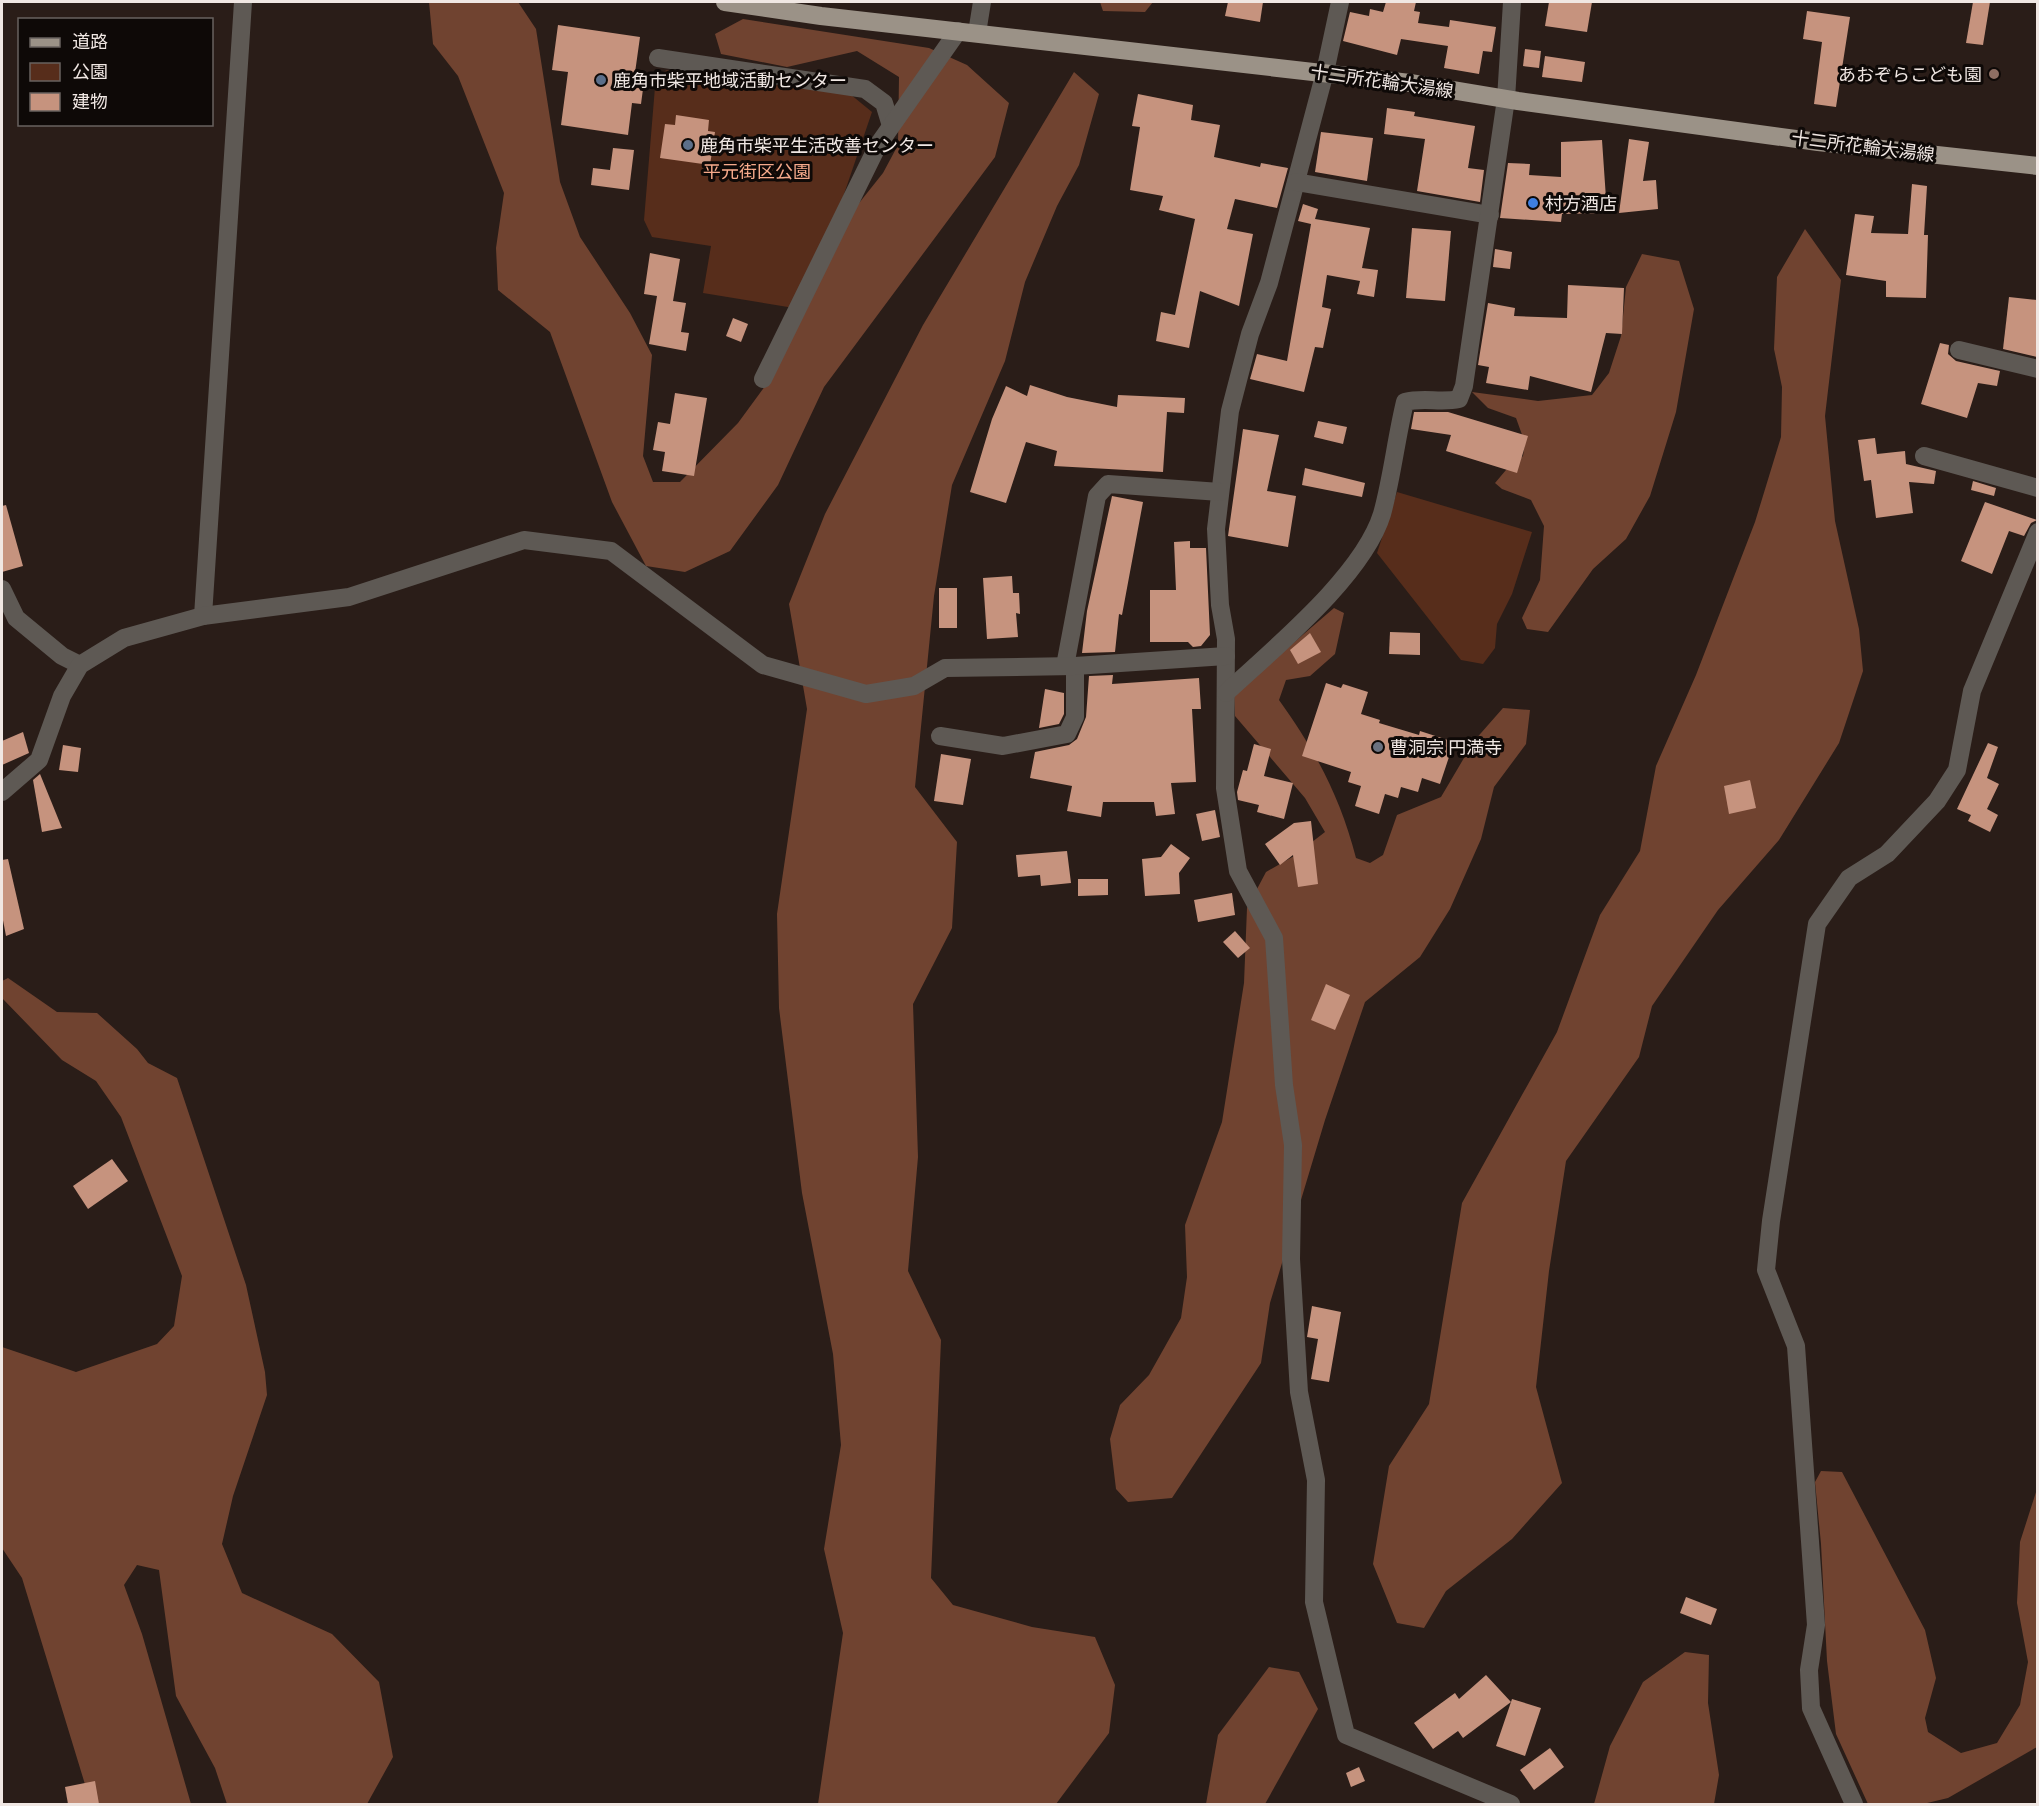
<svg xmlns="http://www.w3.org/2000/svg" width="2039" height="1806" font-family="'Roboto Condensed','Noto Sans JP',sans-serif">
	<style>
		.green { fill: #572d1b }
		.forest { fill: #704330 }
		.building { fill: #c6937e }
		.lines { fill: none; stroke-linecap: round; stroke-linejoin: round }
		.minor { stroke: #5e5954; stroke-width: 18 }
		.major { stroke: #9b9287; stroke-width: 18 }
		.education-dot { fill: #8d6e63; stroke: #0e0907; stroke-width: 2 }
		.service-dot { fill: #5c6f8a; stroke: #0e0907; stroke-width: 2 }
		.shop-dot { fill: #3f7fe0; stroke: #0e0907; stroke-width: 2 }
		.worship-dot { fill: #6b7280; stroke: #0e0907; stroke-width: 2 }
		.labels { text-anchor: middle; dominant-baseline: central; stroke-width: 6; stroke-linejoin: round; paint-order: stroke }
		.poi-label { font-size: 18px; fill: #f0e7e3; stroke: #0e0907; text-anchor: start }
		.street-label { font-size: 18px; fill: #f0e7e3; stroke: #0e0907 }
		.park-label { font-size: 18px; fill: #f6aa8b; stroke: #0e0907 }
	</style>
	<rect width="100%" height="100%" fill="#2a1d18"/>
	<g class="green">
		<path d="M667 70 850 94 872 112 843 197 794 308 703 293 711 246 652 237 644 220 656 75Z"/>
		<path d="M1397 492 1532 532 1512 594 1497 624 1495 648 1483 664 1461 660 1377 553Z"/>
	</g>
	<g class="forest">
		<path d="M429 2H518L536 29 560 182 580 237 630 313 652 355 643 456 653 482H680L738 423 768 382 832 237 883 173 898 145 899 77 857 51 787 67 721 54 715 34 743 19 929 48 967 65 1009 103 995 157 824 387 778 485 730 551 685 572 646 566 612 502 550 332 498 290 496 248 504 193 458 76 433 44Z"/>
		<path d="M1100 2H1153L1145 12 1103 11Z"/>
		<path d="M1074 72 1099 94 1079 165 1057 206 1025 282 1005 361 952 485 934 596 915 787 957 842 952 928 913 1004 918 1157 908 1271 941 1340 931 1578 953 1605 1032 1627 1095 1637 1115 1685 1109 1733 1056 1804H818L843 1633 824 1549 841 1445 833 1354 802 1193 779 1008 777 914 807 709 789 604 825 514 923 325Z"/>
		<path d="M1805 229 1841 280 1825 416 1835 521 1859 629 1863 671 1839 743 1779 840 1718 910 1652 1006 1639 1057 1566 1161 1549 1271 1536 1387 1562 1483 1512 1539 1446 1591 1424 1628 1397 1623 1373 1564 1389 1466 1429 1404 1462 1203 1557 1032 1600 915 1640 851 1656 766 1696 675 1755 522 1781 437 1782 387 1774 349 1777 277Z"/>
		<path d="M1642 254 1679 261 1694 309 1676 412 1650 496 1626 539 1593 569 1548 632 1527 629 1522 618 1540 580 1544 526 1531 500 1502 489 1495 483 1506 470 1523 456 1525 443 1516 418 1488 408 1472 392 1538 401 1592 395 1609 373 1621 336 1626 287Z"/>
		<path d="M1334 608 1344 613 1335 654 1310 676 1286 680 1279 700C1316 752 1340 796 1356 858L1370 863 1383 855 1397 815 1441 797 1474 741 1503 708 1530 710 1526 744 1494 787 1481 839 1450 909 1420 957 1365 1002 1325 1120 1270 1303 1261 1363 1172 1498 1128 1502 1116 1489 1110 1439 1120 1405 1149 1375 1181 1318 1187 1277 1185 1225 1222 1122 1244 983 1247 908 1266 872 1294 856 1325 832 1305 798 1235 716 1234 694Z"/>
		<path d="M8 978 57 1012 97 1013 137 1049 148 1063 177 1078 246 1285 265 1372 267 1395 233 1496 222 1544 242 1593 332 1634 379 1682 393 1757 367 1804H227L215 1768 176 1696 159 1570 137 1565 124 1585 142 1634 191 1804H91L22 1578 2 1548V1347L76 1372 157 1344 174 1326 182 1276 121 1117 96 1081 62 1060 2 998V981Z"/>
		<path d="M1821 1471 1842 1472 1925 1630 1936 1678 1925 1718 1928 1732 1961 1753 1997 1743 2020 1705 2028 1662 2017 1603 2020 1542 2037 1489V1747L1948 1798 1923 1804H1868L1836 1734 1827 1661 1821 1544 1815 1482Z"/>
		<path d="M1685 1652 1709 1655 1708 1703 1719 1775 1714 1804H1594L1610 1746 1643 1682Z"/>
		<path d="M1269 1667 1299 1672 1318 1709 1265 1804H1206L1218 1735Z"/>
	</g>
	<g class="building">
		<path d="M1228 2H1263L1260 22 1225 16Z"/>
		<path d="M1386 2H1416L1414 11 1420 12 1418 23 1449 27 1450 20 1496 27 1492 52 1483 51 1479 74 1444 68 1448 46 1401 39 1397 55 1343 41 1350 12 1369 16 1370 9 1383 12Z"/>
		<path d="M1549 2H1592L1587 32 1545 26Z"/>
		<path d="M1973 2H1990L1983 45 1966 43Z"/>
		<path d="M1807 11 1850 17 1836 107 1814 104 1822 42 1803 39Z"/>
		<path d="M558 25 640 37 633 87 643 89 641 104 632 103 628 135 561 125 568 72 552 70Z"/>
		<path d="M1525 49 1541 51 1539 68 1523 66Z"/>
		<path d="M1545 56 1585 62 1582 82 1542 77Z"/>
		<path d="M1138 94 1193 105 1191 120 1220 125 1214 157 1260 167 1261 163 1288 168 1277 208 1235 199 1227 229 1253 234 1239 306 1200 291 1189 348 1156 341 1161 312 1175 315 1195 219 1159 210 1163 196 1130 190 1140 127 1132 126Z"/>
		<path d="M1387 108 1415 112 1414 116 1475 126 1468 168 1484 170 1480 202 1417 191 1425 139 1384 134Z"/>
		<path d="M676 115 709 120 708 131 715 132 710 165 660 158 665 124 675 125Z"/>
		<path d="M1321 132 1373 138 1367 181 1315 172Z"/>
		<path d="M1629 139 1649 142 1643 181 1656 180 1658 209 1619 213Z"/>
		<path d="M1602 140 1607 213 1562 214 1561 222 1500 218 1508 163 1530 164 1529 175 1561 177V142Z"/>
		<path d="M613 148 634 150 629 190 591 185 593 168 610 170Z"/>
		<path d="M1912 184 1927 186 1924 235H1928L1926 298 1886 297V281L1846 275 1855 214 1874 216 1871 233 1908 234Z"/>
		<path d="M1303 204 1318 209 1315 219 1370 228 1362 268 1378 270 1374 297 1357 294 1360 281 1327 275 1322 307 1331 309 1323 348 1315 347 1304 392 1250 379 1257 354 1287 361 1311 224 1298 221Z"/>
		<path d="M1412 228 1451 231 1445 301 1406 298Z"/>
		<path d="M1495 249 1512 252 1510 269 1493 267Z"/>
		<path d="M650 253 680 259 673 301 686 303 681 332 689 333 686 351 649 344 657 296 644 294Z"/>
		<path d="M1568 285 1624 288 1622 334 1606 333 1591 392 1530 376 1528 390 1486 383 1489 367 1478 365 1488 303 1515 308 1514 316 1567 318Z"/>
		<path d="M2009 297 2037 300V357L2003 349Z"/>
		<path d="M733 318 748 324 741 342 726 336Z"/>
		<path d="M1940 343 1949 345 1948 354 1956 361 2000 371 1997 386 1978 383 1967 418 1921 404Z"/>
		<path d="M1030 385 1067 397 1117 407 1118 395 1185 398 1184 413 1167 412 1163 472 1054 466 1057 451 1026 442 1006 503 970 492 992 419 1006 386 1027 396Z"/>
		<path d="M675 393 707 398 694 476 662 471 665 452 653 450 658 422 670 424Z"/>
		<path d="M1414 412H1448L1528 436 1517 473 1446 451 1451 435 1411 429Z"/>
		<path d="M1318 421 1347 427 1343 444 1314 437Z"/>
		<path d="M1243 429 1279 435 1267 491 1296 496 1288 547 1228 536Z"/>
		<path d="M1875 438 1877 454 1905 451 1906 464 1936 471 1934 484 1909 482 1913 513 1876 518 1871 480 1864 481 1858 440Z"/>
		<path d="M1305 468 1365 483 1362 497 1302 485Z"/>
		<path d="M1973 481 1996 488 1994 496 1971 490Z"/>
		<path d="M1112 496 1143 502 1122 615 1119 614 1115 652 1082 653 1087 611Z"/>
		<path d="M1985 502 2037 520 2031 523 2024 536 2009 531 1992 574 1961 561Z"/>
		<path d="M6 505 23 566 2 572V506Z"/>
		<path d="M1190 541V548H1206L1210 635 1201 646 1193 647 1188 642H1150V590H1176L1174 542Z"/>
		<path d="M1012 576 1013 593H1019L1020 614 1016 613 1018 637 987 639 983 578Z"/>
		<rect x="939" y="588" width="18" height="40"/>
		<path d="M1390 632 1420 633V655L1389 654Z"/>
		<path d="M1310 633 1321 652 1298 664 1290 650Z"/>
		<path d="M1113 675 1112 684 1199 678 1201 709H1192L1196 782 1171 783 1175 814 1156 816 1154 802H1103L1101 817 1067 811 1072 786 1030 778 1035 752 1069 745 1077 739 1086 717 1089 676Z"/>
		<path d="M1326 683 1341 688 1343 684 1368 692 1361 714 1380 720 1379 723 1419 735 1420 731 1454 742 1440 784 1422 778 1418 792 1401 787 1398 798 1385 794 1379 814 1355 806 1361 786 1348 782 1351 772 1302 756Z"/>
		<path d="M1045 689 1064 693V714L1059 724 1039 728Z"/>
		<path d="M23 732 29 753 2 765V741Z"/>
		<path d="M1988 743 1998 747 1987 778 1999 784 1987 809 1998 815 1990 832 1968 821 1971 815 1957 809Z"/>
		<path d="M1254 744 1271 749 1264 776 1293 783 1284 819 1257 812 1259 805 1238 800 1237 792 1243 770 1247 771Z"/>
		<path d="M63 745 81 748 78 772 59 770Z"/>
		<path d="M941 754 971 759 963 805 934 801Z"/>
		<path d="M40 774 62 828 42 832 33 780Z"/>
		<path d="M1750 780 1756 808 1729 814 1724 786Z"/>
		<path d="M1215 810 1220 837 1202 841 1196 814Z"/>
		<path d="M1311 821 1318 884 1298 887 1293 855 1280 865 1265 844 1294 823Z"/>
		<path d="M1171 844 1190 858 1179 873 1180 894 1145 896 1142 859 1161 857Z"/>
		<path d="M1067 851 1071 883 1041 886 1040 875 1018 877 1016 855Z"/>
		<path d="M8 859 24 929 6 936 2 915V860Z"/>
		<path d="M1078 879H1108V895L1078 896Z"/>
		<path d="M1232 893 1235 915 1198 922 1194 900Z"/>
		<path d="M1235 931 1250 948 1238 958 1223 942Z"/>
		<path d="M1326 984 1350 995 1335 1030 1311 1020Z"/>
		<path d="M112 1159 128 1181 88 1209 73 1186Z"/>
		<path d="M1312 1306 1341 1312 1329 1382 1311 1379 1318 1339 1307 1337Z"/>
		<path d="M1686 1597 1717 1609 1711 1625 1680 1613Z"/>
		<path d="M1486 1675 1511 1702 1512 1699 1541 1708 1525 1756 1496 1746 1511 1702 1463 1738 1458 1731 1433 1749 1414 1723 1455 1693 1459 1699Z"/>
		<path d="M1550 1748 1564 1767 1534 1790 1520 1770Z"/>
		<path d="M1359 1767 1365 1781 1351 1787 1346 1773Z"/>
		<path d="M95 1781 99 1804H68L65 1787Z"/>
	</g>
	<g class="lines">
		<g class="minor">
			<path d="M1340 2 1325 72 1269 283 1250 334 1230 411 1216 529 1220 605 1226 639 1225 788 1238 871 1274 938 1284 1085 1293 1145 1291 1259 1299 1392 1316 1480 1314 1602 1346 1735 1511 1804"/>
			<path d="M977 33 982 2"/>
			<path d="M658 58 865 89 884 103 891 126"/>
			<path d="M1296 182 1490 215"/>
			<path d="M1959 350 2038 369"/>
			<path d="M763 379 878 145 958 31"/>
			<path d="M1924 456 2038 488"/>
			<path d="M2 589 16 618 62 656 80 665"/>
			<path d="M203 616 243 2"/>
			<path d="M1065 666 1097 496 1108 484 1220 492"/>
			<path d="M1226 693C1273 649 1363 576 1382 514 1392 478 1396 439 1405 402 1423 397 1441 403 1459 399L1464 386 1506 99 1512 2"/>
			<path d="M940 736 1003 746 1067 734 1075 717V666"/>
			<path d="M2 792 39 760 62 696 80 665 124 638 203 616 349 597 524 540 611 551 763 665 866 694 914 686 945 668 1075 666 1226 656"/>
			<path d="M1854 1804 1811 1708 1809 1670 1816 1625 1796 1346 1766 1270 1771 1221 1817 924 1849 878 1887 854 1937 801 1957 770 1972 691 2038 532"/>
		</g>
		<path class="major" d="M725 2 821 16 1410 83 1518 101 1818 142 2038 166"/>
	</g>
	<circle class="education-dot" cx="1994" cy="74" r="6"/>
	<g class="service-dot">
		<circle cx="601" cy="80" r="6"/>
		<circle cx="688" cy="145" r="6"/>
	</g>
	<circle class="shop-dot" cx="1533" cy="203" r="6"/>
	<circle class="worship-dot" cx="1378" cy="747" r="6"/>
	<g class="labels">
		<g class="poi-label">
			<text x="1982" y="74" text-anchor="end">あおぞらこども園</text>
			<text x="613" y="80">鹿角市柴平地域活動センター</text>
			<text x="700" y="145">鹿角市柴平生活改善センター</text>
			<text x="1545" y="203">村方酒店</text>
			<text x="1390" y="747">曹洞宗 円満寺</text>
		</g>
		<g class="street-label">
			<text transform="translate(1382 81) rotate(8)">十二所花輪大湯線</text>
			<text transform="translate(1863 146) rotate(7)">十二所花輪大湯線</text>
		</g>
		<g class="park-label">
			<text x="757" y="171">平元街区公園</text>
		</g>
	</g>
	<rect width="2039" height="1806" fill="none" stroke="#f0e7e3" stroke-width="6"/>
	<rect x="18" y="18" width="195" height="108" fill="#0e0907" stroke="#68625f" stroke-width="1.5"/>
	<rect x="30" y="38" width="30" height="9" fill="#9b9287" stroke="#68625f" stroke-width="1.5"/>
	<text x="72" y="48" font-size="18" fill="#f0e7e3">道路</text>
	<rect x="30" y="63" width="30" height="18" fill="#572d1b" stroke="#68625f" stroke-width="1.5"/>
	<text x="72" y="78" font-size="18" fill="#f0e7e3">公園</text>
	<rect x="30" y="93" width="30" height="18" fill="#c6937e" stroke="#68625f" stroke-width="1.5"/>
	<text x="72" y="108" font-size="18" fill="#f0e7e3">建物</text>
</svg>
